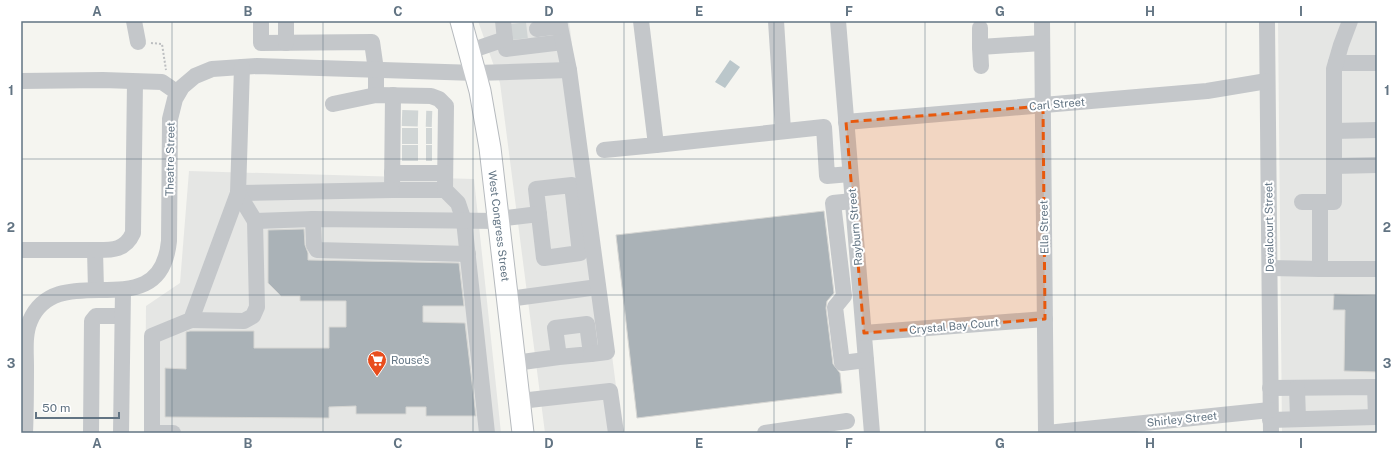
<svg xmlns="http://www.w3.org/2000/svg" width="1398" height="454" font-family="'Public Sans',sans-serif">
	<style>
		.built { fill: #e5e6e4 }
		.water { fill: #bbc7cb }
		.building { fill: #aab2b7; stroke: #d6d6d3 }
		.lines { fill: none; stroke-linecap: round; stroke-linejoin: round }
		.minor-tunnel { stroke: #d0d5d5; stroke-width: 16; stroke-dasharray: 16 8; stroke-linecap: butt }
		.major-casing { stroke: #b6babe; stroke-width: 23 }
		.path { stroke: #bdbfc1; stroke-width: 2; stroke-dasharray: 2 2; stroke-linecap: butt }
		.minor { stroke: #c4c7ca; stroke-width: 16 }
		.major { stroke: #fff; stroke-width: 21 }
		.marked { fill: #e8590c; fill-opacity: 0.2; stroke: #e8590c; stroke-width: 3; stroke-dasharray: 8 5; stroke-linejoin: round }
		.grid { fill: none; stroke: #627483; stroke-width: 1; stroke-opacity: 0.55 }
		.labels { text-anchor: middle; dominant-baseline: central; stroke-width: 4; stroke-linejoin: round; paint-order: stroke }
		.street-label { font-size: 11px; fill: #627483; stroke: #fff }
		.poi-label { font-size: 11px; fill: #627483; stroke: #fff; text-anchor: start }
		.neatline { fill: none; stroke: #627483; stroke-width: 1.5 }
		.grid-label { font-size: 13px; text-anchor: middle; font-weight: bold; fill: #627483 }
	</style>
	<rect width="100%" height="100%" fill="#f5f5f0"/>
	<g class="built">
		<path d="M478 21H569L622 433H545L500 83Z"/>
		<path d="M1278 21H1377V433H1282Z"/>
		<path d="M189 171 474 179 501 433H145L146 306 180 283Z"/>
	</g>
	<path class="water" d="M730 60 740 67 725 88 715 82Z"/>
	<g class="building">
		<path d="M824 211 834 293 827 301 826 308 833 364 840 373 842 393 637 418 616 235Z"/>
		<path d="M304 229 305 245 308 253V260L459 263 464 306H423V322L465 323 476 416H426V407H406V414H356V406L329 407V418L165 417V368L186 369V332L190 331H254V348H329V327H346V301H300V296H281L268 283V230Z"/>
		<path d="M1334 294 1377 295V372L1344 371 1345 310H1333Z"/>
	</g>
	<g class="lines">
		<g class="minor-tunnel">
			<path d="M511 32 537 29"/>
			<path d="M402 118 432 119"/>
			<path d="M402 136H432"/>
			<path d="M402 153H432"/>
		</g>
		<g class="major-casing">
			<path id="major" d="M461 21 480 91 490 148 523 433"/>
		</g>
		<path class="path" d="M151 43 162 44 166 70"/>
		<g class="minor">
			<path d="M134 21 138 42"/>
			<path d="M261 21V43L372 42 376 70V95"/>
			<path d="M503 21 506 49 563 42"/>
			<path d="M776 21 783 130"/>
			<path d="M838 21 872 433"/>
			<path d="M1042 21 1046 433"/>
			<path d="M1267 21 1271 433"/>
			<path d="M560 26 569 70"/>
			<path d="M980 28V47"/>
			<path d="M537 29 560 26 559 21"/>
			<path d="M286 43V21"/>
			<path d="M470 51 505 39"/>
			<path d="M1336 63H1377"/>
			<path d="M981 66 980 47 1042 43"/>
			<path d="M21 81 103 80 162 82 178 93"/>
			<path d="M393 95 392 190H445"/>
			<path d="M333 104 376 95 431 96 439 99 446 106 445 190 458 203 464 221 487 433"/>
			<path d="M846 122 1207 91 1267 81"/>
			<path d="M1334 131 1377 130"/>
			<path d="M656 145 824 127 827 176 850 174"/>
			<path d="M604 150 656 145 641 21"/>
			<path d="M1334 166 1377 165"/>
			<path d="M392 173H445"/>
			<path d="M572 185 580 253 544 258 536 189Z"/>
			<path d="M238 193 392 190"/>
			<path d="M853 201 833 203 844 296 835 307 842 363 866 360"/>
			<path d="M1302 202H1334V69L1341 45 1350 21"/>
			<path d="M313 219 314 245 317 250 468 254"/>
			<path d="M498 219 539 214"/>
			<path d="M255 221 313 219 499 221"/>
			<path d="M21 250H95L96 290"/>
			<path d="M95 250C111 250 125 251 133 233L135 82"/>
			<path d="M1270 268 1320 269V202"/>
			<path d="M1320 269H1377"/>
			<path d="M508 299 598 287"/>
			<path d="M191 320 244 321 253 316 257 307 255 221 238 193"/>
			<path d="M864 333 1045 319"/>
			<path d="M515 363 559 357 555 328 587 324 591 354 559 357"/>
			<path d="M1270 388 1375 387 1376 417 1270 420"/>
			<path d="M1297 388 1298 419"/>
			<path d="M520 401 610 391 616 433"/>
			<path d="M25 433C26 411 26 388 26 366 26 352 24 335 30 321 58 255 160 331 169 241L170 119 175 99 182 87 195 76 212 69 257 66 476 73 569 70 607 352 591 354"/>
			<path d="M91 433 92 321 96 316H122"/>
			<path d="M121 433 123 290"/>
			<path d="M152 433V336L191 320 238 193 242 67"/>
			<path d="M152 433H173"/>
			<path d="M765 433 847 421"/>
			<path d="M1047 433 1270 410"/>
		</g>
		<use href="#major" class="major"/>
	</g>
	<path class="marked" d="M1043 106 1045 319 864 333 846 122Z"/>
	<path class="grid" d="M172 21V433M323 21V433M473 21V433M624 21V433M774 21V433M925 21V433M1075 21V433M1226 21V433M21 159H1377M21 295H1377"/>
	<defs>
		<g id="supermarket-pin" transform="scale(1)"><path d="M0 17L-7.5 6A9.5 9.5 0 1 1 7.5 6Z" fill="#e84d1d" stroke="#fff"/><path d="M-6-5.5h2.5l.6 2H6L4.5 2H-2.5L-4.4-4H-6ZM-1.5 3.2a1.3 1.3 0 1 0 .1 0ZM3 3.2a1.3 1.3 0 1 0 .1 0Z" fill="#fff"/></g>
	</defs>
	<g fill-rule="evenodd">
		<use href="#supermarket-pin" x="377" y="360"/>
	</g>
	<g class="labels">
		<g class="street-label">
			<text transform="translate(1057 104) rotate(-5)">Carl Street</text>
			<text transform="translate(170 159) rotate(-89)">Theatre Street</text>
			<text transform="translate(499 226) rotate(83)">West Congress Street</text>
			<text transform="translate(855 227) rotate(-95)">Rayburn Street</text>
			<text transform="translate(1044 227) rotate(-91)">Ella Street</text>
			<text transform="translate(1269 227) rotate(-91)">Devalcourt Street</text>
			<text transform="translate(954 326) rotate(-5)">Crystal Bay Court</text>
			<text transform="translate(1182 419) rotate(-6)">Shirley Street</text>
		</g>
		<g class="poi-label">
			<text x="391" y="360">Rouse's</text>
		</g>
	</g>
	<rect width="1398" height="454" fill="none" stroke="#ffffff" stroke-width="44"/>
	<path d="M36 412v6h83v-6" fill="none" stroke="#627483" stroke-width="2"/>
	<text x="42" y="412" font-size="12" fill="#627483" stroke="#ffffff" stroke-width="3" paint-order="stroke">50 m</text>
	<rect x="22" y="22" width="1354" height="410" class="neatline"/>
	<g class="grid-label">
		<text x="97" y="16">A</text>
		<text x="248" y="16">B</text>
		<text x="398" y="16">C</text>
		<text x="549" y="16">D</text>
		<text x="699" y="16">E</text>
		<text x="849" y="16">F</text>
		<text x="1000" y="16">G</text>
		<text x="1150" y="16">H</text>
		<text x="1301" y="16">I</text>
		<text x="11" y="95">1</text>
		<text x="1387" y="95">1</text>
		<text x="11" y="232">2</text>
		<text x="1387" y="232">2</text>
		<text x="11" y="368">3</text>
		<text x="1387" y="368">3</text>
		<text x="97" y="448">A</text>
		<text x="248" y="448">B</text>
		<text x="398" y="448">C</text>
		<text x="549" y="448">D</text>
		<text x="699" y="448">E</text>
		<text x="849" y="448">F</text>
		<text x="1000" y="448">G</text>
		<text x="1150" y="448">H</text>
		<text x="1301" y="448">I</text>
	</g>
</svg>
